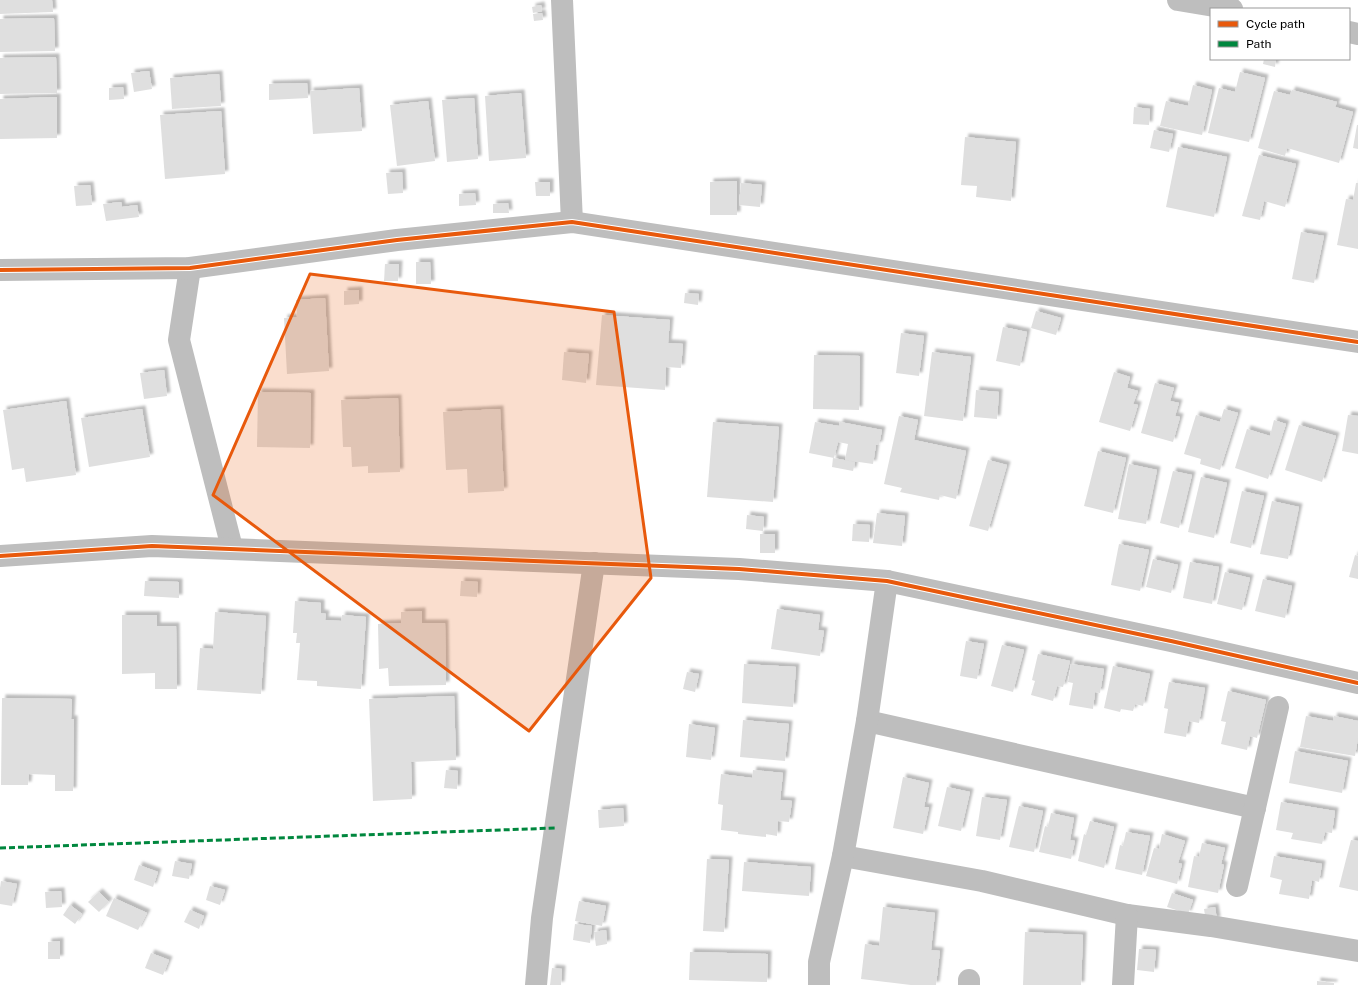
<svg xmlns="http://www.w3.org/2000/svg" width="1358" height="985" font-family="'Public Sans',sans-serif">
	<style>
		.building { fill: #dfdfdf; filter: url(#shadow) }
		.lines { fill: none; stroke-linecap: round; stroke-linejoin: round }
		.minor { stroke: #bebebe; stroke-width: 22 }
		.quiet { stroke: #00873e; stroke-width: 3; stroke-dasharray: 6 3; stroke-linecap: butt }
		.cycleway-casing { stroke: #fff; stroke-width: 6 }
		.cycleway { stroke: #e8590c; stroke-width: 4 }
		.marked { fill: #e8590c; fill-opacity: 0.2; stroke: #e8590c; stroke-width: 3; stroke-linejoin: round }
	</style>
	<defs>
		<filter id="shadow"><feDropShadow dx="3.5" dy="-3.5" stdDeviation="1" flood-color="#0004"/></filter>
	</defs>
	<rect width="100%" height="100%" fill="#fff"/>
	<g class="building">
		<path d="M0 0H52L53 12 0 14Z"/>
		<path d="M541 5 542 11 533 13 532 7Z"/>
		<path d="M542 13 543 20 534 21 533 14Z"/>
		<path d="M54 18 55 51 0 52V19Z"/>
		<path d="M56 57 57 93 0 94V58Z"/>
		<path d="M1264 59H1276L1275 67 1263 64Z"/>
		<path d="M149 71 152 89 134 92 131 73Z"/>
		<path d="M1240 72 1265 78 1249 142 1208 133 1219 88 1235 92Z"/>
		<path d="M219 74 221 106 172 109 170 78Z"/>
		<path d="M307 83 308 98 269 100V84Z"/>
		<path d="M1193 85 1212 90 1202 135 1160 126 1166 101 1188 106Z"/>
		<path d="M123 87 124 99 109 100V88Z"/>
		<path d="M359 88 362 131 313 134 310 91Z"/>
		<path d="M1292 90 1337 102 1335 107 1353 112 1339 163 1287 148 1285 156 1258 148 1274 91 1290 95Z"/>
		<path d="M521 93 526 158 489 161 485 96Z"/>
		<path d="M57 97V138L0 139V99Z"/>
		<path d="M474 98 478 159 447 162 442 100Z"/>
		<path d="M428 101 435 161 397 166 390 105Z"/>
		<path d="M1134 107 1150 109 1149 125 1133 124Z"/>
		<path d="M221 111 225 174 165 179 160 115Z"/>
		<path d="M1357 125H1358V149L1353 148Z"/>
		<path d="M1154 130 1173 134 1169 152 1150 148Z"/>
		<path d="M965 137 1016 142 1011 201 976 197 977 186 961 185Z"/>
		<path d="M1178 147 1227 157 1214 217 1166 207Z"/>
		<path d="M1259 155 1296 164 1285 207 1264 201 1260 220 1242 216Z"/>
		<path d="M402 172 403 193 388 194 386 173Z"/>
		<path d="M737 181V215H710V182Z"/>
		<path d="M535 182H550V196H536Z"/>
		<path d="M741 183 762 185 760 207 739 205Z"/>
		<path d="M1356 183H1358V249L1337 245 1346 199 1353 200Z"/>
		<path d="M90 185 92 205 76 206 74 186Z"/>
		<path d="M475 193 476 205 459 206V194Z"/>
		<path d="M121 202 122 207 137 205 139 217 106 221 103 204Z"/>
		<path d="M508 203 509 213H493V204Z"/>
		<path d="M1301 232 1324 236 1314 283 1292 279Z"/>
		<path d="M416 262H430L431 284H416Z"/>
		<path d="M385 264H399L398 281H384Z"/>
		<path d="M359 290V304L344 305V291Z"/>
		<path d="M685 293 699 294 698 305 684 303Z"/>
		<path d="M325 298 329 371 287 374 284 318 297 317 296 300Z"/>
		<path d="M1036 311 1061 318 1056 335 1031 328Z"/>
		<path d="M602 315 670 320 668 343 683 344 681 368 666 367 665 390 596 385Z"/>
		<path d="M1003 327 1027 332 1020 366 996 361Z"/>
		<path d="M901 333 924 336 919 376 896 373Z"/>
		<path d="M564 352 589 354 586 383 562 380Z"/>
		<path d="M932 352 971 357 963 421 924 416Z"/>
		<path d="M814 355 860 356 859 410 813 409Z"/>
		<path d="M164 370 167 396 144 399 140 373Z"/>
		<path d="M1114 372 1130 377 1127 388 1138 391 1133 404 1138 405 1130 431 1099 422Z"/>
		<path d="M1155 383 1174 388 1170 401 1179 403 1175 416 1180 417 1173 442 1141 433Z"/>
		<path d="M976 390 999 392 997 419 974 417Z"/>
		<path d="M258 392 311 393 310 448 257 447Z"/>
		<path d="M398 398 400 472 368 473V466L352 467 351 447H343L341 400Z"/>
		<path d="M66 401 76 475 26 482 24 468 12 470 3 410Z"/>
		<path d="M142 409 150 457 89 467 81 418Z"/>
		<path d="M500 409 504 491 468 493 467 469 446 470 443 412Z"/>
		<path d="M1224 409 1238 413 1220 470 1200 464 1201 459 1184 454 1196 415 1220 422Z"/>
		<path d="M1348 415 1358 416V454L1342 451Z"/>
		<path d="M899 416 918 420 914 440 966 451 956 499 940 495 939 500 900 492 902 488 884 484Z"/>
		<path d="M1274 420 1286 424 1268 479 1235 468 1247 429 1270 436Z"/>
		<path d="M713 422 779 427 773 502 707 497Z"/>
		<path d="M815 422 839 426 840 422 882 430 879 445H876L873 464 845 460 848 444 838 442 834 458 809 453Z"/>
		<path d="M1299 425 1336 436 1322 482 1285 470Z"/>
		<path d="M1098 451 1126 458 1113 513 1084 506Z"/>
		<path d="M833 458 855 462 853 471 832 467Z"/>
		<path d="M988 460 1007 465 988 531 969 526Z"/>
		<path d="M1129 464 1157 470 1146 524 1118 519Z"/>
		<path d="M1173 471 1192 475 1179 528 1160 523Z"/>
		<path d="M1201 477 1227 483 1214 538 1188 532Z"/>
		<path d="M1242 491 1264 496 1251 548 1230 543Z"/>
		<path d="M1272 501 1299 507 1288 559 1260 554Z"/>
		<path d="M877 513 905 516 902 546 873 543Z"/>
		<path d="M747 515 764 517 763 531 746 529Z"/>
		<path d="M853 524 870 525 869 542 852 541Z"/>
		<rect x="760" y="534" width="15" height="19"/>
		<path d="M1119 544 1149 550 1140 591 1111 585Z"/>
		<path d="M1355 555 1358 556V579L1349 577Z"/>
		<path d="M1153 559 1178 565 1171 593 1146 587Z"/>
		<path d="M1190 562 1219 567 1212 604 1183 598Z"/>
		<path d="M1225 572 1250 578 1242 610 1217 604Z"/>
		<path d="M1263 579 1292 586 1285 618 1255 611Z"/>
		<path d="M145 581 179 582V598L144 596Z"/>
		<path d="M461 581 478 582 477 597 460 596Z"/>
		<path d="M295 601 321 603V613L326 614 325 620 341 621 342 615 366 617 361 689 317 686V681L297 680 300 643H296L297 633H293Z"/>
		<path d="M777 609 820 615 818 630 824 631 820 656 771 649Z"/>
		<path d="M422 611V623H445L446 685 389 686 388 668 379 669 378 624 401 623V612Z"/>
		<path d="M215 612 266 616 261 694 197 690 200 648 213 649Z"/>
		<path d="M122 615H157V626H176L177 689H155V673L122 674Z"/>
		<path d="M966 641 984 644 977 679 960 676Z"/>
		<path d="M1002 645 1024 650 1013 692 991 686Z"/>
		<path d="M1038 654 1070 661 1063 687 1057 686 1053 701 1031 695 1035 681 1032 680Z"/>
		<path d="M744 664 796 667 793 707 742 703Z"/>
		<path d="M1071 664 1104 669 1100 693 1095 692 1093 709 1069 705 1073 683 1068 682Z"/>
		<path d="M1113 666 1150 674 1143 706 1135 704 1133 711 1121 709 1120 712 1104 708Z"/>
		<path d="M687 672 699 674 695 692 683 689Z"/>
		<path d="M1169 682 1205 688 1199 723 1189 721 1186 737 1164 733 1168 709 1164 708Z"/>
		<path d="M1228 691 1266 700 1257 738 1250 736 1247 750 1221 744 1226 722 1221 721Z"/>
		<path d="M454 696 456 760 411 762 412 799 373 801 369 699Z"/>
		<path d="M2 698 72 699 71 719H74L73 791H55V775L29 774 28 785H1Z"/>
		<path d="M1306 716 1333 721 1334 716 1358 721V738L1355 756 1300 747Z"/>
		<path d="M743 720 789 724 785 761 740 757Z"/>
		<path d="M689 724 715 728 711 760 686 757Z"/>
		<path d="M1295 751 1348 761 1342 793 1289 783Z"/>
		<path d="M446 770 458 771 457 789 444 788Z"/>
		<path d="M753 770 783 773 780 800 792 801 789 822 778 821 777 836 766 834V837L738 834V832L721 830 723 805 718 804 721 774 752 778Z"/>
		<path d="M903 777 929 783 924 807H929L923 834 893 828Z"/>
		<path d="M947 787 970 792 961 831 938 826Z"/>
		<path d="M982 797 1007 800 1000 840 976 836Z"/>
		<path d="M1281 802 1335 811 1332 833 1325 832 1322 844 1291 839 1293 833 1276 830Z"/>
		<path d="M1019 806 1043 811 1034 852 1009 847Z"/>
		<path d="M623 808 624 826 599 828 598 810Z"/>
		<path d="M1051 813 1074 818 1070 840 1075 841 1071 859 1039 852 1045 826 1048 827Z"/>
		<path d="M1090 821 1114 827 1104 868 1078 861 1084 834 1086 835Z"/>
		<path d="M1126 832 1150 836 1142 875 1115 869 1120 845 1123 846Z"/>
		<path d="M1162 834 1185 841 1178 863 1182 864 1177 884 1146 876 1154 848 1159 849Z"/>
		<path d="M1351 840 1358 841V891L1339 887Z"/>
		<path d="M1202 843 1225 848 1221 864 1224 865 1218 893 1188 887 1194 856 1199 857Z"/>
		<path d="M1274 856 1322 864 1319 882 1312 880 1309 899 1279 894 1282 880 1270 877Z"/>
		<path d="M707 859 729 860 724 932 703 931Z"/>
		<path d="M175 861 192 864 189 879 172 876Z"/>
		<path d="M744 862 811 867 809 896 742 891Z"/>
		<path d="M139 865 158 872 153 887 134 880Z"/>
		<path d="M1 881 17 884 12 906 0 904V888Z"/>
		<path d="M210 886 225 890 220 905 206 900Z"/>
		<path d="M61 891 62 907 46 908 45 892Z"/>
		<path d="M99 892 109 902 99 912 88 902Z"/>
		<path d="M1172 893 1193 900 1188 914 1167 907Z"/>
		<path d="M114 898 147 913 138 930 106 916Z"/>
		<path d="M579 901 606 906 602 926 575 921Z"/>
		<path d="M70 905 82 914 75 924 63 915Z"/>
		<path d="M883 907 935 913 931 950 940 951 936 985H911L861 979 865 944 879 946Z"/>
		<path d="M1215 907 1217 920 1206 922 1204 909Z"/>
		<path d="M190 910 204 916 199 929 184 922Z"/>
		<path d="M575 924 592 926 590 943 573 940Z"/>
		<path d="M606 930 607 944 596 946 594 932Z"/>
		<path d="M1025 932 1083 935 1081 985H1023Z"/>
		<path d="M60 941V959H48V942Z"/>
		<path d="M1139 949 1156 950 1154 972 1137 970Z"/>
		<path d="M690 952 768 954 767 982 689 980Z"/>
		<path d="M151 953 169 960 163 975 145 968Z"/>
		<path d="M552 968 562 969 561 985H550Z"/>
		<path d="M1317 981 1334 983V985H1317Z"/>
	</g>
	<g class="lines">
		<g class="minor">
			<path d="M562 0 572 222"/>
			<path d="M1178 0 1232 9"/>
			<path d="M1349 32 1358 34"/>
			<path d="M190 268 179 340 232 548"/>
			<path d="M0 270 190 268 397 240 572 222 1358 342"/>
			<path d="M0 556 152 546 739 569 887 581 1171 641 1358 683"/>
			<path d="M867 721 1255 808"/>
			<path d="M843 856 982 881 1127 915 1211 926 1358 951"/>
			<path d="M1237 886 1278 707"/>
			<path d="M536 985 542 918 594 563"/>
			<path d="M819 985V962L843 856 867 721 887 581"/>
			<path d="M969 985V980"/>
			<path d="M1123 985 1127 915"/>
		</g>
		<path class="quiet" d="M0 848 555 828"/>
		<g class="cycleway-casing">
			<g id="cycleway">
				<path d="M0 270 190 268 397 240 572 222 1358 342"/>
				<path d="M0 556 152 546 739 569 887 581 1171 641 1358 683"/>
			</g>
		</g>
		<use href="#cycleway" class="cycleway"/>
	</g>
	<path class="marked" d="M310 274 614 312 651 578 529 731 213 495Z"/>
	<rect x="1210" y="8" width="140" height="52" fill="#ffffff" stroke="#999999"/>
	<rect x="1218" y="21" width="20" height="6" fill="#e8590c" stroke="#999999"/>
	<text x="1246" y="28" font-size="12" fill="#000000">Cycle path</text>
	<rect x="1218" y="41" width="20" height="6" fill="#00873e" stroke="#999999"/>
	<text x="1246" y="48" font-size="12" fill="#000000">Path</text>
</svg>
